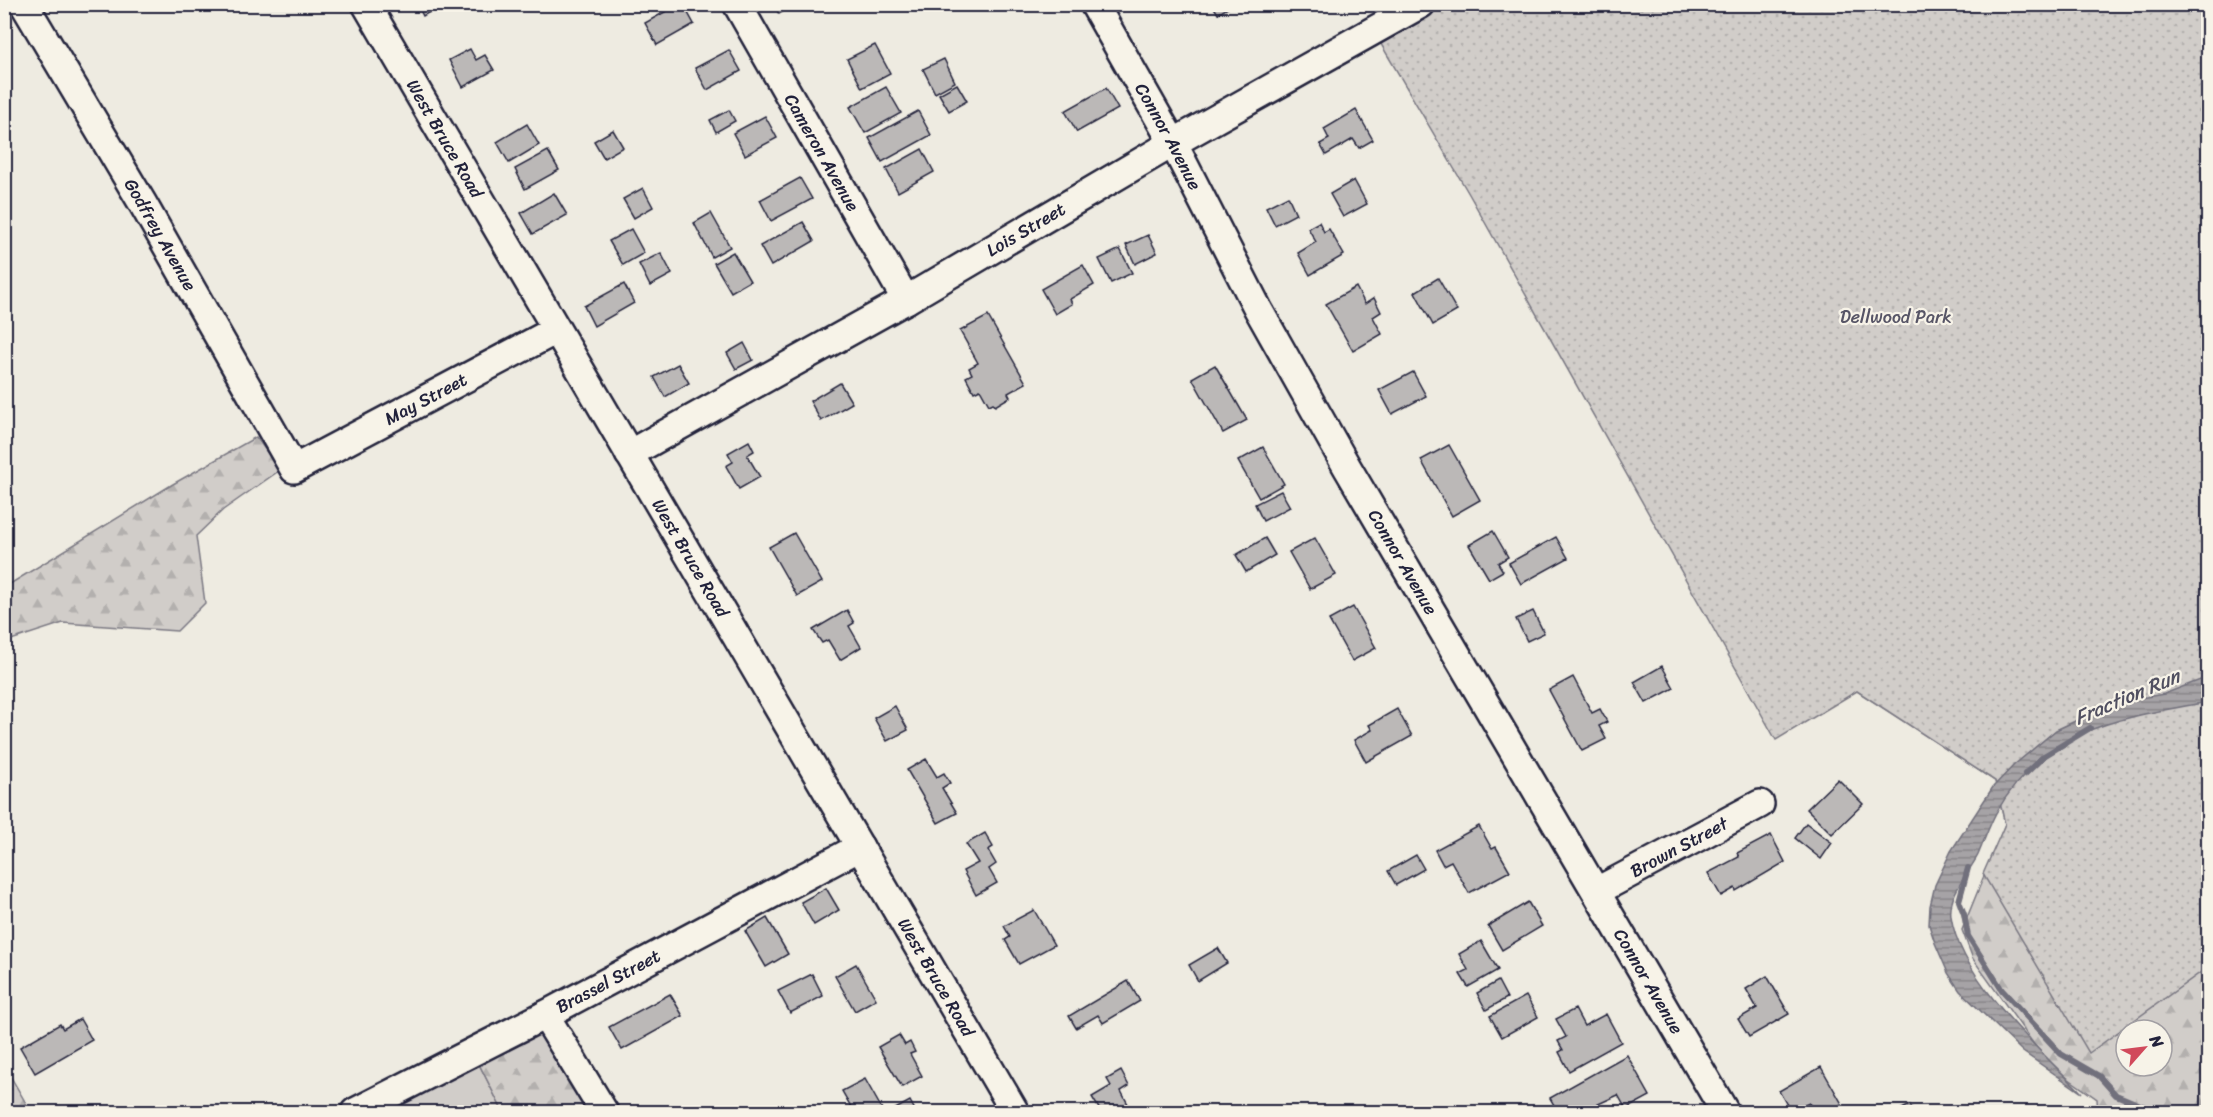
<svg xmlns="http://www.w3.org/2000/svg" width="2213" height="1117" font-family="Sriracha,sans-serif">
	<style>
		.green { fill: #d1cdc9; stroke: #7a7882; stroke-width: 1.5 }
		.forest { fill: url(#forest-firs); stroke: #7a7882; stroke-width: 1.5; fill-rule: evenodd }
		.park { fill: url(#park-dots); stroke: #7a7882; stroke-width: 1.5 }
		.water { fill: url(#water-rules); stroke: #716f7b; stroke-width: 1.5 }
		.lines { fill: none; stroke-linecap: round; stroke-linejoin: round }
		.stream { stroke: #716f7b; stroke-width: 6 }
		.building { fill: #bbb8b7; stroke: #22223b; stroke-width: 1.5 }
		.minor-casing { stroke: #22223b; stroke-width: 32 }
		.minor { stroke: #f7f3e8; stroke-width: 27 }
		.labels { text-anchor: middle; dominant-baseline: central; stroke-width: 4.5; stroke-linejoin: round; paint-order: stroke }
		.street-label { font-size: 18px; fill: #22223b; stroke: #f7f3e8 }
		.park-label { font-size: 18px; fill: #575566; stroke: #f7f3e8 }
		.water-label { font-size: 20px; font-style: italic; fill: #504f60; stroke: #f7f3e8 }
	</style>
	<defs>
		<pattern id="forest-firs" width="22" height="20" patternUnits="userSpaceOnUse" patternTransform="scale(1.5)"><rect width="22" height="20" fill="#d1cdc9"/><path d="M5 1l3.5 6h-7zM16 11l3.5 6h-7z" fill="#b3b0ae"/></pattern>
		<pattern id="park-dots" width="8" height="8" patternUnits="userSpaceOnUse" patternTransform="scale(1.5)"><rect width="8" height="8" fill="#d1cdc9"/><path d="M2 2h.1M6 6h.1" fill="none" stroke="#b3b0ae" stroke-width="1.8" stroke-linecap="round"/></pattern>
		<pattern id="water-rules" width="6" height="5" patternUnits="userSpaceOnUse" patternTransform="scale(1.5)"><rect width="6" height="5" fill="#a6a3a6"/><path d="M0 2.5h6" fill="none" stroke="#878488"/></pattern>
	</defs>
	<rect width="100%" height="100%" fill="#eeebe1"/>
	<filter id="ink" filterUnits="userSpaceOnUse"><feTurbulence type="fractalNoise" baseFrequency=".0167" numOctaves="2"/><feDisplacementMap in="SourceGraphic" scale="12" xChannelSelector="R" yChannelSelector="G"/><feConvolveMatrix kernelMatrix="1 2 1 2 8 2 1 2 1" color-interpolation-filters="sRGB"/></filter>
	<g filter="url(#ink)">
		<path class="green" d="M478 1062 503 1112H381Z"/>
		<g class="forest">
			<path d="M2208 417V1112H2098L2097 1099 2048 1064 1973 959 1962 930 2005 824 1995 781 1857 691ZM2126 1030H2162V1066H2126Z"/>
			<path d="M256 437 280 470 223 510 196 536 205 603 177 631 63 623 5 642V587L173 484Z"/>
			<path d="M545 1026 596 1112H503L478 1062Z"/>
			<path d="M4 1058 8 1072 31 1112H5Z"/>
		</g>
		<path class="park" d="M1442 4 2208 5V967L2089 1053 1983 874 2005 824 1995 781 1857 691 1776 740 1469 194 1378 39Z"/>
		<path class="water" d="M2208 677V702C2120 718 2045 727 1996 813 1989 826 1984 841 1978 855 1969 873 1948 894 1951 916 1960 979 2039 1049 2082 1093L2023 1052 1960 991 1948 973 1935 943 1929 925 1930 906 1935 885 1951 851 1993 787 2014 765 2056 730 2116 702 2164 694Z"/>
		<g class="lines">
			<g class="stream">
				<path d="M2025 774 2044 756 2090 728"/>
				<path d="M1968 868 1959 901 1964 914 1968 936 2002 990 2061 1054 2099 1076 2116 1095 2145 1107 2169 1112"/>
				<path d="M2189 1112 2208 1110"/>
			</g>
		</g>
		<g class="building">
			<path d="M417 4H443L423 16Z"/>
			<path d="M679 4H683L694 24 657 45 645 23Z"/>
			<path d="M773 4H795L779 14Z"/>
			<path d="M1212 4H1234L1218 14Z"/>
			<path d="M875 45 890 73 862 88 847 59Z"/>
			<path d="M470 49 476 60 485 55 494 70 463 87 449 60Z"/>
			<path d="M729 50 741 71 707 90 695 68Z"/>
			<path d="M944 59 955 82 935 93 923 69Z"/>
			<path d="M957 84 967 101 949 111 939 94Z"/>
			<path d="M886 87 901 113 865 133 850 107Z"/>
			<path d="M1106 88 1118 109 1077 132 1065 111Z"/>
			<path d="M729 110 735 121 716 132 710 120Z"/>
			<path d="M1356 110 1373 140 1359 148 1353 139 1326 155 1320 144 1329 139 1324 129Z"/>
			<path d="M918 111 931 135 882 162 869 138Z"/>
			<path d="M765 116 777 138 745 155 733 133Z"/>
			<path d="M527 124 539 145 509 163 497 142Z"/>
			<path d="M613 130 623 147 604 158 594 141Z"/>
			<path d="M922 149 934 172 898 192 886 169Z"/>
			<path d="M548 151 559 170 525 189 515 169Z"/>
			<path d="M800 178 812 199 771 221 760 200Z"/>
			<path d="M1354 180 1367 204 1343 217 1330 194Z"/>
			<path d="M643 188 653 207 634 218 623 199Z"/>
			<path d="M554 193 567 215 533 234 521 213Z"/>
			<path d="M1288 196 1296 214 1275 225 1266 207Z"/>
			<path d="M711 213 730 247 712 257 694 223Z"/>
			<path d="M803 222 814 241 771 266 760 246Z"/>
			<path d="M1319 222 1324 232 1329 229 1344 255 1310 275 1298 253 1316 242 1308 228Z"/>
			<path d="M631 229 644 253 623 265 609 241Z"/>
			<path d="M1148 235 1157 253 1135 264 1126 245Z"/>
			<path d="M1120 249 1132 273 1111 283 1099 259Z"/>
			<path d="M733 252 750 281 731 292 714 263Z"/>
			<path d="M661 253 672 274 650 286 639 264Z"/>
			<path d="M1083 265 1094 285 1070 299 1072 304 1055 314 1041 289Z"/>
			<path d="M1438 278 1457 311 1433 325 1415 292Z"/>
			<path d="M624 284 634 303 594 326 584 306Z"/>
			<path d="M1356 287 1365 304 1374 298 1381 312 1373 317 1382 334 1353 351 1326 304Z"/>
			<path d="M988 316 1026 383 1008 393 1010 397 995 406 993 403 989 405 980 389 974 392 966 377 972 374 969 368 978 363 960 331Z"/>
			<path d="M744 343 753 360 736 369 727 353Z"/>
			<path d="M678 364 689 383 665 397 654 377Z"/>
			<path d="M1215 365 1247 420 1223 433 1192 378Z"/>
			<path d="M1413 372 1426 396 1392 414 1379 390Z"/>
			<path d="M840 383 852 403 821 421 810 401Z"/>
			<path d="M749 441 754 451 747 455 760 477 739 489 726 466 733 462 728 453Z"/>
			<path d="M1449 445 1480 500 1452 516 1421 460Z"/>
			<path d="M1263 447 1284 484 1259 498 1238 461Z"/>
			<path d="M1281 491 1290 507 1263 521 1255 504Z"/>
			<path d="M1493 531 1508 557 1498 563 1503 571 1489 579 1469 545Z"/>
			<path d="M794 533 822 582 797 596 769 547Z"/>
			<path d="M1556 537 1568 558 1521 584 1509 563Z"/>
			<path d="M1265 538 1275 555 1246 572 1236 555Z"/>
			<path d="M1315 538 1336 575 1310 589 1289 552Z"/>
			<path d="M1353 607 1376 648 1352 661 1329 620Z"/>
			<path d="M847 610 854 623 849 626 861 647 840 660 828 640 822 643 813 630Z"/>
			<path d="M1533 611 1544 633 1527 641 1516 619Z"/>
			<path d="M1662 666 1674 688 1646 703 1634 682Z"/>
			<path d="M1573 677 1592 713 1600 709 1607 722 1599 726 1606 739 1582 751 1549 690Z"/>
			<path d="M895 706 908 730 887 741 874 718Z"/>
			<path d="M1397 709 1412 736 1366 762 1354 740 1372 730 1369 725Z"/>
			<path d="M926 759 937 777 944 773 950 783 942 788 957 813 938 823 907 770Z"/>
			<path d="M1838 779 1863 804 1832 834 1807 809Z"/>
			<path d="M1806 823 1832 843 1821 859 1795 838Z"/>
			<path d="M1479 826 1492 849 1496 847 1510 871 1469 893 1451 861 1443 865 1435 850Z"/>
			<path d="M985 833 993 847 988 850 996 864 989 869 997 883 976 895 963 871 978 863 966 844Z"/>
			<path d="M1771 835 1785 862 1736 891 1735 888 1721 896 1708 873 1739 857 1737 853Z"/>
			<path d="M1416 855 1424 869 1396 885 1388 871Z"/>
			<path d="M826 888 839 910 814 925 801 902Z"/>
			<path d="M1528 902 1542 926 1502 950 1488 926Z"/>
			<path d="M1034 910 1054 945 1019 964 1005 940 1010 937 1004 926Z"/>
			<path d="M767 918 788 954 766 967 745 931Z"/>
			<path d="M1481 941 1498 970 1468 987 1460 974 1468 970 1459 954Z"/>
			<path d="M1218 948 1227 963 1198 981 1189 965Z"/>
			<path d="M856 964 876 999 855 1011 835 976Z"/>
			<path d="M812 974 823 996 790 1013 778 991Z"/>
			<path d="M1767 976 1789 1014 1749 1037 1738 1019 1757 1008 1746 989Z"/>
			<path d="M1128 981 1140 1001 1103 1023 1098 1015 1076 1028 1069 1016Z"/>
			<path d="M1498 981 1507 998 1486 1010 1477 993Z"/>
			<path d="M670 994 683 1016 622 1050 609 1027Z"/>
			<path d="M1526 996 1538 1017 1502 1037 1490 1016Z"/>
			<path d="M1575 1009 1584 1026 1606 1014 1621 1042 1569 1071 1559 1052 1563 1050 1558 1041 1566 1037 1556 1019Z"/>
			<path d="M80 1019 92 1040 35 1073 20 1047 60 1024 63 1029Z"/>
			<path d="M899 1035 905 1045 910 1042 915 1052 910 1054 922 1076 902 1087 878 1047Z"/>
			<path d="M1627 1055 1650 1096 1626 1109 1618 1095 1581 1112H1558L1550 1098Z"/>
			<path d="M1821 1067 1842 1104 1827 1112H1814L1809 1103 1791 1112 1779 1091Z"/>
			<path d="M1121 1071 1129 1086 1121 1091 1129 1106 1117 1112H1101L1092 1097 1111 1086 1107 1079Z"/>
			<path d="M865 1079 883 1111 880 1112H854L842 1091Z"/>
			<path d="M910 1101 916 1112H890Z"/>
			<path d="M1910 1105 1914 1112H1896Z"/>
		</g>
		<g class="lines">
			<g class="minor-casing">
				<g id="minor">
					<path id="s1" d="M24 4 143 204 294 469 556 330"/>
					<path id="s2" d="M366 4 1015 1112"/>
					<path id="s3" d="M737 4 906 300"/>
					<path id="s4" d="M1094 4 1173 143 1258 309 1347 467 1725 1112"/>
					<path id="s5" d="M629 454 906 300 1173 143 1421 4"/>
					<path id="s6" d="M1597 891 1760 804"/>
					<path d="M545 1015 604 1112"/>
					<path id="s7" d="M355 1112 545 1015 860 847"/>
				</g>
			</g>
			<use href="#minor" class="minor"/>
		</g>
	</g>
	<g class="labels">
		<g class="street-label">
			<text stroke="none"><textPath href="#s4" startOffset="152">Connor Avenue</textPath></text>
			<text stroke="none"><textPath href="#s2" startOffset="156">West Bruce Road</textPath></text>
			<text stroke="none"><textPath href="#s3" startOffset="171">Cameron Avenue</textPath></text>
			<text stroke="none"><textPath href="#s5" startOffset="456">Lois Street</textPath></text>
			<text stroke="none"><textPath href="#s1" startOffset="268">Godfrey Avenue</textPath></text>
			<text stroke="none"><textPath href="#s1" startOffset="687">May Street</textPath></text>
			<text stroke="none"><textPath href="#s2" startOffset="642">West Bruce Road</textPath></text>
			<text stroke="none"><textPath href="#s4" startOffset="638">Connor Avenue</textPath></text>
			<text stroke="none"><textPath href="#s6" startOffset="93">Brown Street</textPath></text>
			<text stroke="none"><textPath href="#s2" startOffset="1128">West Bruce Road</textPath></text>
			<text stroke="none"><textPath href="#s7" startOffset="285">Brassel Street</textPath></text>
			<text stroke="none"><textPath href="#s4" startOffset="1124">Connor Avenue</textPath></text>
		</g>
		<g class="park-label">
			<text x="1896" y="317">Dellwood Park</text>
		</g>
		<g class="water-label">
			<text transform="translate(2127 697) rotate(-23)">Fraction Run</text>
		</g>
	</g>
	<rect width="2213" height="1117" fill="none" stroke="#f7f3e8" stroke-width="24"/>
	<rect x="12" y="12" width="2189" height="1093" fill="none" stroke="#22223b" stroke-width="2" filter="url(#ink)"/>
	<g transform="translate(2144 1048) rotate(62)"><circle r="28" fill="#f7f3e8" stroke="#a29fa3" stroke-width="1.5"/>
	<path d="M0-4.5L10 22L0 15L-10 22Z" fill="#d1495b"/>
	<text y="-9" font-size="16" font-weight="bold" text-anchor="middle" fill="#22223b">N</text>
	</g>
</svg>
